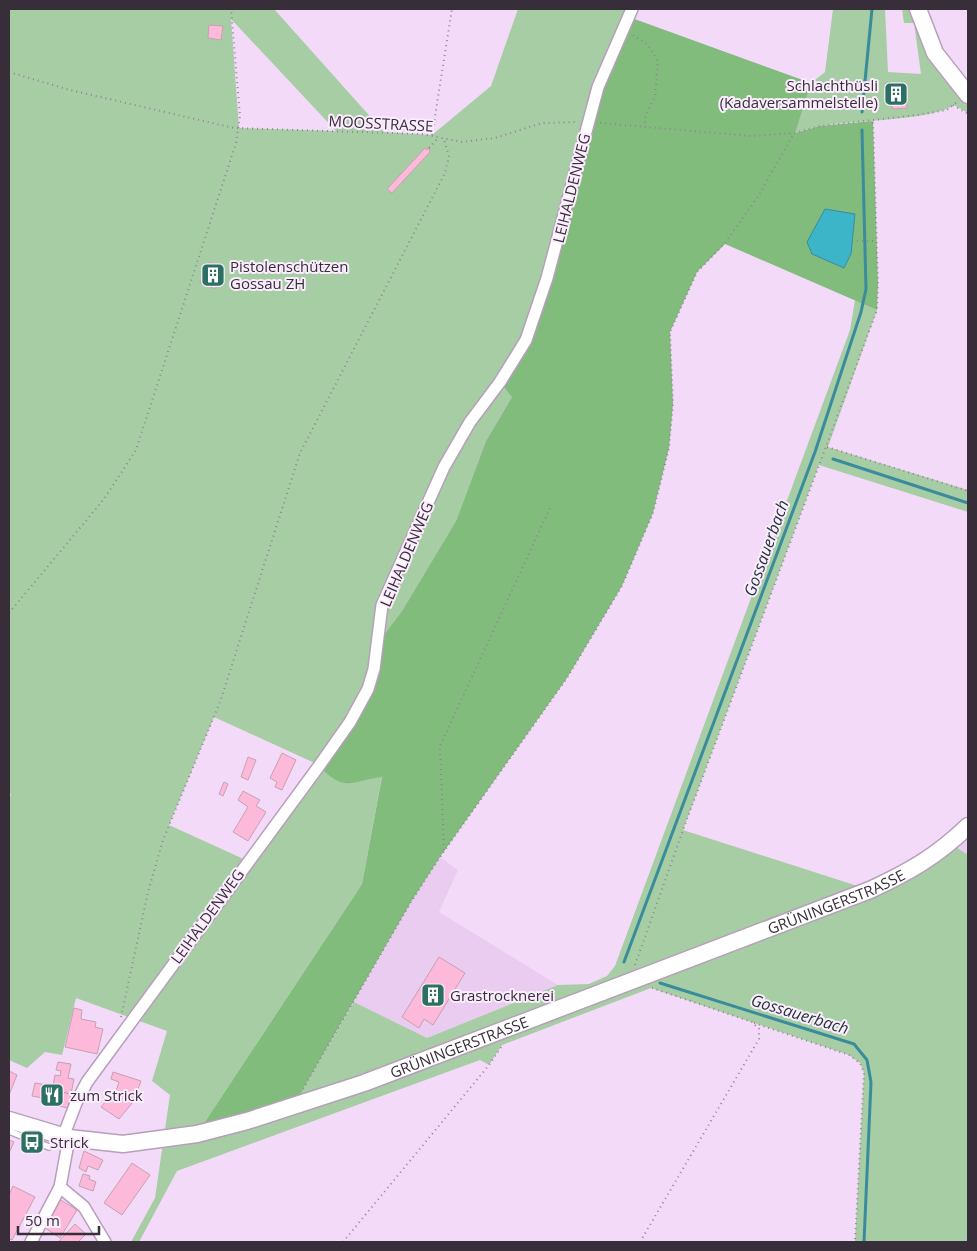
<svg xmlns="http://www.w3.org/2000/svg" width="977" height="1251" font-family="'Open Sans',sans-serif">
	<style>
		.built { fill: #eaccf0 }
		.green { fill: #a6cda3; fill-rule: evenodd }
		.forest { fill: #81bc7d }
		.water { fill: #3bb5c7; stroke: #3a8c9d }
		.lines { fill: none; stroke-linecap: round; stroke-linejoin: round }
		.stream { stroke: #3a8c9d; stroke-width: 3 }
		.building { fill: #fcb9d9; stroke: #c6a1b2 }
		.lane-casing { stroke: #b79fbb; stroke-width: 8 }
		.street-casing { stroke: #b79fbb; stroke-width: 14 }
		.secondary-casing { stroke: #b79fbb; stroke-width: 19 }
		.path { stroke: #958398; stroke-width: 2; stroke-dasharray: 1 4; stroke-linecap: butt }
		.lane { stroke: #fff; stroke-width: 5.5 }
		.street { stroke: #fff; stroke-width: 11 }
		.secondary { stroke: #fff; stroke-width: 16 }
		.labels { text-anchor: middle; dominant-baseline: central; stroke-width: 4; stroke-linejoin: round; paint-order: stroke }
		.poi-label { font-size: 15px; fill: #382e3a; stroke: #fbecfe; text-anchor: start }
		.street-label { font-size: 15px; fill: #382e3a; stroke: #fbecfe }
		.water-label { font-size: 16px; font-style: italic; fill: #1c3134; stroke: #fbecfe }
	</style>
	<rect width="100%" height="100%" fill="#f4daf9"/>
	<g class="built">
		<path d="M968 826V855L950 843Z"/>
		<path d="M440 857 458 870 439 912 558 985 427 1038 354 1002 411 902Z"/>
	</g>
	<g class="green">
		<path d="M9 9H274L384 132 432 135 491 86 518 9H632L512 397 486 441 456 521 402 611 377 644 382 776 362 884 197 1134 299 1106 302 1091 354 1002 427 1038 558 985 589 984 607 976 615 966 850 330 855 300 877 310 828 447 968 490V512L819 465 683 830 870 890 950 843 968 855V1242H855L864 1073 860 1063 849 1055 651 988 502 1045 489 1065 480 1060 177 1171 139 1242H131L155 1198 170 1095 152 1081 167 1031 76 998 62 1055 45 1052 27 1068 9 1060V800L11 794 9 793ZM231 19 336 131 239 128ZM214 717 319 765 248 861 169 825Z"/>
		<path d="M833 9H885L888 72 921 74 914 23H904L902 9H918L968 95V113L954 105C932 121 851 120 821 126 812 127 803 131 794 133L811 83 825 72Z"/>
	</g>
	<path class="forest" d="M629 17 811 83 795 133 820 126 873 121 878 283 877 310 725 244 697 272 670 332 673 404 669 448 653 513 622 586 567 678 440 857 411 902 302 1091 299 1106 197 1134 362 884 382 777C350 781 345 793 319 766L368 689 377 644 402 611 456 521 486 441 512 397 500 382 526 340 588 122Z"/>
	<path class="water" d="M825 209 855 214 851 254 844 268 812 254 807 242Z"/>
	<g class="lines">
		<g class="stream">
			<path d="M862 112 872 9"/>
			<path d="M833 459 968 503"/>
			<path d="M624 962 815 452 861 312 866 289 862 130"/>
			<path d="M660 983 854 1044 867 1060 871 1082 864 1242"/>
		</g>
	</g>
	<g class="building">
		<path d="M209 25 223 26 221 40 208 38Z"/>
		<path d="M885 83H890L891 87 905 86 907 108 892 109V102H886Z"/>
		<path d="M429 147 430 152 392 193 387 189 425 148 427 150Z"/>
		<path d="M209 262 225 270 215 289 200 282Z"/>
		<path d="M282 753 296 760 282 790 275 787 277 782 270 778Z"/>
		<path d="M248 757 256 760 248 780 241 777Z"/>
		<path d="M224 782 228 784 223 796 219 794Z"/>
		<path d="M243 791 260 800 256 806 266 812 248 841 233 832 248 807 238 800Z"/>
		<path d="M439 957 465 973 433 1025 424 1019 419 1028 402 1017Z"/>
		<path d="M74 1008 82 1010 81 1019 96 1022 95 1027 103 1029 97 1054 65 1047Z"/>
		<path d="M58 1062 71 1064 68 1078 74 1079 71 1094 52 1090 55 1075 60 1076 61 1071 56 1070Z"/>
		<path d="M9 1071 17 1075 9 1095Z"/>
		<path d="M113 1072 141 1081 133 1102 119 1119 101 1107 117 1088 119 1082 111 1079Z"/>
		<path d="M35 1083 53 1086 52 1090 71 1094 68 1108 49 1104 51 1096H49L48 1099 32 1096Z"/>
		<path d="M9 1140 14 1142 9 1153Z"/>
		<path d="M84 1151 103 1160 98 1170 88 1166 86 1172 79 1168Z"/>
		<path d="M132 1163 150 1175 122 1215 104 1203Z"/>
		<path d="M83 1174 90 1176 89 1179 96 1182 93 1191 79 1186Z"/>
		<path d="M13 1186 35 1197 12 1240 9 1239V1195Z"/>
		<path d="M59 1199 77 1210 60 1238 42 1226Z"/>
		<path d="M75 1224 86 1234 79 1241 81 1242H58Z"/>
	</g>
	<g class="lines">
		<g class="lane-casing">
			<path id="lane" d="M9 1131 49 1147 64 1140"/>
		</g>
		<g class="street-casing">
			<g id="street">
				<path d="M63 1137 76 1103 87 1082 319 766 350 722 368 689 374 669 382 605 444 467 470 422 500 382 526 340 547 278 598 87 632 9"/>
				<path d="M60 1187 84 1207 105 1242"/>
				<path d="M31 1242 60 1187 69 1138"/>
			</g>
		</g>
		<g class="secondary-casing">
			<g id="secondary">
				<path d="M918 9 935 53 968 95"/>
				<path id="s1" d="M9 1120 69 1138 123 1144 197 1134 247 1121 364 1083 870 890C909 872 937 856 968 826"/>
			</g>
		</g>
		<g class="path">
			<path d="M633 35 647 44 658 61 655 97 646 114 644 126"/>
			<path d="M9 72 70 90 234 128 422 134 462 142 495 138 542 123 578 122"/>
			<path d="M953 105 968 114"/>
			<path d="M600 123 751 136 794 133 820 126 917 115 947 110 957 102"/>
			<path d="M432 135 452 9"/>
			<path d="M429 148 439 137"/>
			<path d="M857 241H877"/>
			<path d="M827 447 968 491"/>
			<path d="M9 613 104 499 136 450 236 143 240 116 231 9"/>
			<path d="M444 850 440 746 551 506"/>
			<path d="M635 965 683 830 877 310 878 283 873 121"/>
			<path d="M121 1017 148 892 163 840 220 702 300 453 445 173 449 157 444 139"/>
			<path d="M754 1023 849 1055 860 1063 864 1073 855 1242"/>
			<path d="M303 1089 411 902 440 857 567 678 622 586 653 513 669 448 673 404 670 332 697 272 725 243 759 195 794 133"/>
			<path d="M343 1242 489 1065 502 1046"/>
			<path d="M640 1242 759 1039V1029L752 1022 652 988"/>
		</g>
		<use href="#lane" class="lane"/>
		<use href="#street" class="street"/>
		<use href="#secondary" class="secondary"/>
	</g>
	<defs>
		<g id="building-square" transform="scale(1.25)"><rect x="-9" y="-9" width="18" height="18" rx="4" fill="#2c7063" stroke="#fbecfe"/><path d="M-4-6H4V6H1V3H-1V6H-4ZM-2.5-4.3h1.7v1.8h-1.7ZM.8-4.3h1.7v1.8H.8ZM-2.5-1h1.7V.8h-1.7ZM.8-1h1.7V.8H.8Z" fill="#fff"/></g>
		<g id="restaurant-square" transform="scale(1.25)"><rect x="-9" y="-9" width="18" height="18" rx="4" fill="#2c7063" stroke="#fbecfe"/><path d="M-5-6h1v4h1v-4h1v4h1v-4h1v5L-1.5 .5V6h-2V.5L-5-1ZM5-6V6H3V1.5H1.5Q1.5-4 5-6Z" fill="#fff"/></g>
		<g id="bus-square" transform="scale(1.25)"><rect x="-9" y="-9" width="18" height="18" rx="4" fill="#2c7063" stroke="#fbecfe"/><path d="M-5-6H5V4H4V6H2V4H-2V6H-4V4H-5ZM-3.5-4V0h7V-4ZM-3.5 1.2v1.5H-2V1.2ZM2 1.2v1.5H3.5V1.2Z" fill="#fff"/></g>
	</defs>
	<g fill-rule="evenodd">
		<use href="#building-square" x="896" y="94"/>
		<use href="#building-square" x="213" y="275"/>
		<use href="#building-square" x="433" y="995"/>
		<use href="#restaurant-square" x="52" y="1095"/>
		<use href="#bus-square" x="32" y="1142"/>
	</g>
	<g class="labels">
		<g class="poi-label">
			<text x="878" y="85" text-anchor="end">Schlachthüsli<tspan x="878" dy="17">(Kadaversammelstelle)</tspan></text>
			<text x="230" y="266">Pistolenschützen<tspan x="230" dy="17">Gossau ZH</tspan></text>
			<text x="450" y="995">Grastrocknerei</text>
			<text x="70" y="1095">zum Strick</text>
			<text x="50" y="1142">Strick</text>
		</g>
		<g class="street-label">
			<text transform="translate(381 123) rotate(3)">MOOSSTRASSE</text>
			<text transform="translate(571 188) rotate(-76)">LEIHALDENWEG</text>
			<text transform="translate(406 554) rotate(-67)">LEIHALDENWEG</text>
			<text stroke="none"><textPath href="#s1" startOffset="872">GRÜNINGERSTRASSE</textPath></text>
			<text transform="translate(207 916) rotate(-54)">LEIHALDENWEG</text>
			<text stroke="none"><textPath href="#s1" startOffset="468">GRÜNINGERSTRASSE</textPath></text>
		</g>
		<g class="water-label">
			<text transform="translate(766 548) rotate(-70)">Gossauerbach</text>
			<text transform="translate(800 1014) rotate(17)">Gossauerbach</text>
		</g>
	</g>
	<rect width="977" height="1251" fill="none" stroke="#382e3a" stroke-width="20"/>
	<path d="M18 1226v8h81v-8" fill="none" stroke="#382e3a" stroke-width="2.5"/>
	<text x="25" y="1226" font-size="15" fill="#382e3a" stroke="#fbecfe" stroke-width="4" paint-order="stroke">50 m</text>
</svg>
